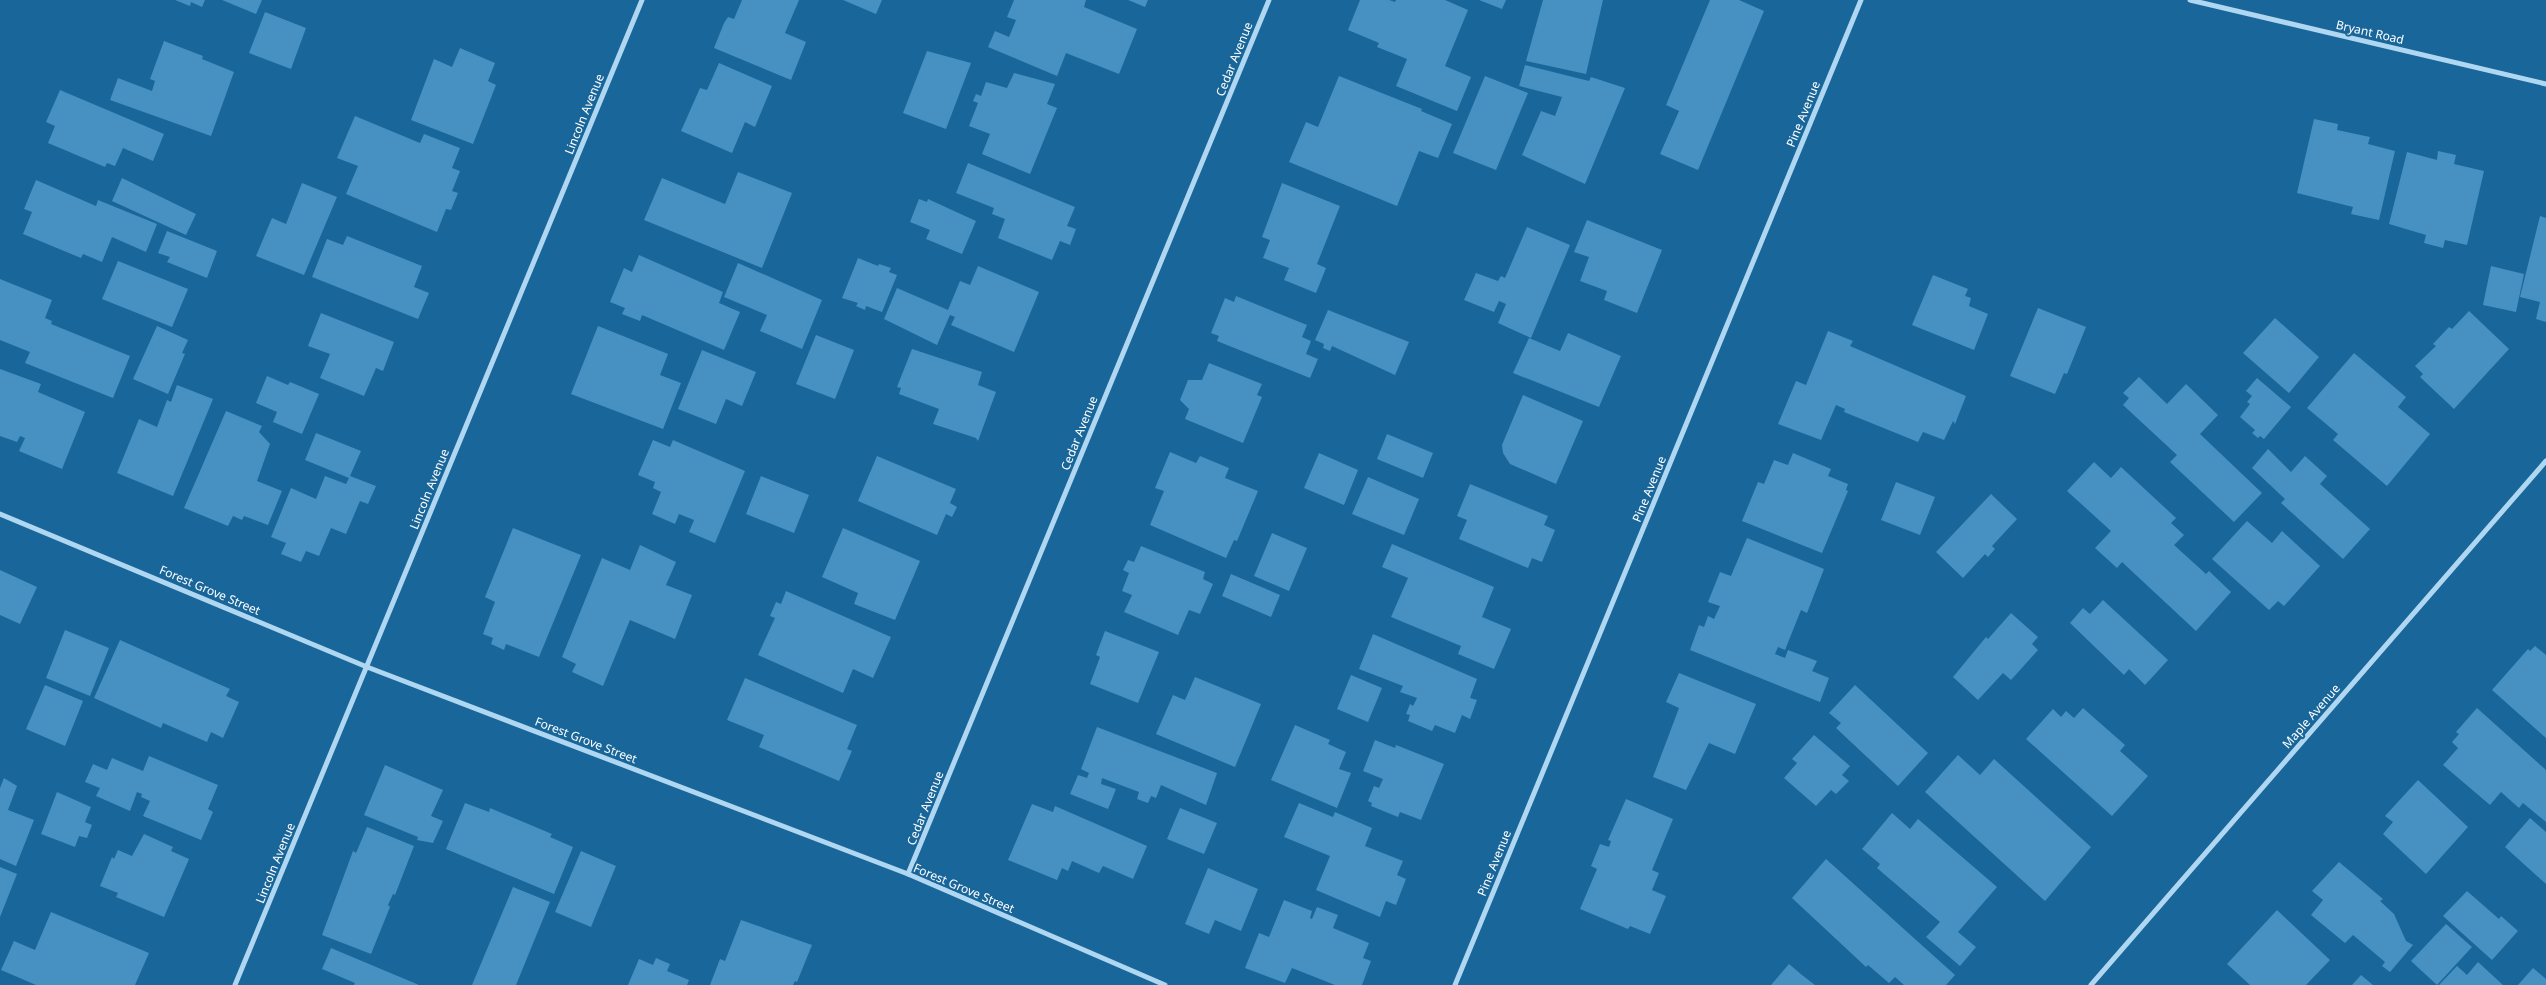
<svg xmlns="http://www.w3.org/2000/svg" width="2546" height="985" font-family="'Noto Sans',sans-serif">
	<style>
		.building { fill: #4691c2 }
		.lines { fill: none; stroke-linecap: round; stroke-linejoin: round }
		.street { stroke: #afd7f1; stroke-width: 5 }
		.labels { text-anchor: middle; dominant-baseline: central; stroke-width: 4; stroke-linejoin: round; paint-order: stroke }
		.street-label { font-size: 12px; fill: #fff; stroke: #19669a }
	</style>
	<rect width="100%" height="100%" fill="#19669a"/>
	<g class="building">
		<path d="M175 0H205L202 7 191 2 190 6Z"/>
		<path d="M222 0H262L256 14Z"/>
		<path d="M742 0H799L785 33 806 42 791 80 714 48 724 23 728 17 734 19Z"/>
		<path d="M843 0H882L876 14Z"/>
		<path d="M1014 0H1086L1084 7 1137 29 1119 74 1066 53 1057 76 988 47 995 31 1009 37 1016 20 1007 17Z"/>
		<path d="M1128 0H1148L1145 7Z"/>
		<path d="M1360 0H1389L1395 2 1396 0H1445L1468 10 1445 66 1471 77 1457 111 1396 86 1407 59 1377 47 1379 43 1348 30Z"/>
		<path d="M1479 0H1506L1502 9Z"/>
		<path d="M1543 0H1603L1586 74 1526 61Z"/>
		<path d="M1710 0H1739L1764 11 1698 170 1660 154 1679 111 1666 105Z"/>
		<path d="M265 12 306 28 291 69 249 53Z"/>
		<path d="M164 41 203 56 202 59 234 72 211 136 110 100 118 78 152 91 155 81 150 79Z"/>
		<path d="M460 48 495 63 488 81 496 85 473 144 411 120 434 59 452 67Z"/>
		<path d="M927 51 971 63 946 129 903 113Z"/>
		<path d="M719 63 772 86 755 127 745 122 732 153 681 131 700 88 707 90Z"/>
		<path d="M1525 65 1589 81 1591 77 1625 88 1585 184 1522 155 1541 111 1555 116 1562 97 1519 86Z"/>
		<path d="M1014 73 1055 84 1047 104 1057 108 1030 174 982 154 990 134 969 126 978 103 973 101 976 94 981 96 986 82 1007 88Z"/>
		<path d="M1339 76 1422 109 1421 111 1452 124 1438 158 1419 151 1397 206 1289 162 1306 122 1318 127Z"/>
		<path d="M1485 76 1528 93 1496 170 1453 153Z"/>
		<path d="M60 90 164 134 153 161 123 148 115 166 107 163 105 167 48 143 55 126 46 122Z"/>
		<path d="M355 116 420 143 424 134 460 148 452 168 460 171 452 191 458 193 451 210 446 209 437 232 346 194 358 166 337 158Z"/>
		<path d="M2314 119 2338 124 2337 130 2370 137 2368 144 2395 151 2379 220 2351 214 2353 207 2297 193Z"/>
		<path d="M2438 151 2456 155 2454 164 2484 171 2467 245 2445 240 2443 248 2424 243 2426 235 2389 224 2407 152 2437 160Z"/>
		<path d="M968 163 1075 207 1067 226 1076 229 1070 245 1060 241 1052 260 998 238 1005 219 992 214 994 208 956 193Z"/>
		<path d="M738 172 792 193 762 268 644 220 662 178 725 204Z"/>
		<path d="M122 178 196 214 186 235 112 201Z"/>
		<path d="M36 180 96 206 98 200 157 224 146 252 112 237 102 262 83 254 81 258 23 234 32 212 24 209Z"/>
		<path d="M302 183 337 197 304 275 256 256 272 218 286 224Z"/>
		<path d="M1282 183 1340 206 1317 264 1326 268 1316 293 1284 280 1289 268 1263 258 1270 240 1262 237Z"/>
		<path d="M919 199 927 202 928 199 976 221 962 254 926 239 930 230 910 222Z"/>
		<path d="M2540 216 2546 218V322L2536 319 2540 302 2520 297Z"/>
		<path d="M1587 220 1662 250 1637 313 1604 300 1607 291 1580 281 1589 257 1574 252Z"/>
		<path d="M1527 227 1570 245 1531 338 1498 323 1506 304 1499 301 1494 312 1464 300 1476 273 1498 281 1501 276 1505 278Z"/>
		<path d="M167 231 217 251 207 278 167 262 170 257 158 253Z"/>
		<path d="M347 236 422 266 414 287 429 293 418 319 312 277 327 239 343 245Z"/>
		<path d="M639 255 723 292 719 303 740 312 724 350 642 315 640 321 622 314 625 308 610 302 624 268 632 272Z"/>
		<path d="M858 258 878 266 879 264 891 268 889 272 897 275 882 312 866 306 865 310 856 306 858 303 842 298Z"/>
		<path d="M118 261 188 289 172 327 102 299Z"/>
		<path d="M738 263 822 300 802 349 760 331 767 315 724 297Z"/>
		<path d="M978 266 1039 292 1014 352 951 325 955 317 950 315 937 345 884 319 897 288 948 310 960 281 970 285Z"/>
		<path d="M2491 266 2524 274 2516 312 2483 305Z"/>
		<path d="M1933 275 1968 289 1965 296 1971 298 1969 306 1988 314 1974 350 1912 325Z"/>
		<path d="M0 279 52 300 45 318 52 321 51 324 130 356 113 398 25 363 30 352 0 340Z"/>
		<path d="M1236 296 1307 325 1302 337 1311 341 1306 354 1318 359 1310 378 1217 341 1219 336 1211 333 1225 298 1234 302Z"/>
		<path d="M2038 308 2086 327 2067 374 2064 373 2055 394 2010 376Z"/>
		<path d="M1328 310 1409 342 1395 375 1332 346 1330 351 1323 348 1324 344 1315 340Z"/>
		<path d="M2469 311 2509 349 2454 409 2420 377 2423 374 2415 366 2436 346 2433 344 2449 327 2452 329Z"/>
		<path d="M321 313 394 342 383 371 376 368 364 396 320 378 330 354 308 346Z"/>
		<path d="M2275 318 2319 357 2289 393 2243 353Z"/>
		<path d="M157 326 188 340 182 353 185 354 168 394 133 379Z"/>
		<path d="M598 326 668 354 660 375 681 383 663 429 571 394Z"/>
		<path d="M1828 331 1853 341 1850 346 1966 396 1955 424 1953 421 1944 440 1923 432 1918 442 1844 412 1845 409 1836 405 1821 440 1778 424 1796 381 1806 385Z"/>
		<path d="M1568 333 1621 356 1599 407 1513 373 1529 338 1560 351Z"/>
		<path d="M816 335 854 350 835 399 796 384Z"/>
		<path d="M912 349 982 372 978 385 996 392 978 441 976 438 933 424 939 409 899 394 901 388 897 387Z"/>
		<path d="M702 350 756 372 742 406 726 399 716 424 678 409Z"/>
		<path d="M2354 353 2406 397 2398 407 2430 434 2387 486 2333 440 2338 434 2307 408Z"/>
		<path d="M1209 363 1262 384 1257 395 1262 397 1243 443 1185 419 1189 409 1180 400 1188 380H1202Z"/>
		<path d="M0 369 41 384 38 392 85 412 62 469 19 451 25 438 20 436 17 442 0 436Z"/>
		<path d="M267 376 288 385 290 382 319 394 302 434 273 422 277 412 256 403Z"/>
		<path d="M2139 377 2167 404 2186 384 2218 415 2200 434 2262 493 2234 522 2170 462 2177 455 2123 405 2129 398 2123 393Z"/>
		<path d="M2257 378 2291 407 2264 439 2260 436 2258 438 2252 433 2255 430 2240 417 2250 404 2247 402 2252 396 2246 391Z"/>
		<path d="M177 385 213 399 173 496 117 473 139 419 157 427 167 400 171 402Z"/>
		<path d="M1523 395 1583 421 1556 484 1510 464 1503 453 1502 445Z"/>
		<path d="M226 411 262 426 259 432 270 444 257 481 282 491 268 525 244 516 242 520 233 516 228 526 184 508Z"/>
		<path d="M316 433 361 451 350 476 376 486 368 504 360 501 346 534 331 528 319 556 306 551 301 562 281 554 286 543 271 537 291 488 316 499 325 476 346 484 349 478 305 460Z"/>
		<path d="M1387 434 1433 453 1423 478 1377 459Z"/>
		<path d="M653 440 670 447 673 440 745 471 715 543 689 532 694 520 679 514 675 524 652 514 661 492 653 488 655 482 638 475Z"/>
		<path d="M2268 449 2291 472 2305 456 2327 476 2320 484 2370 529 2343 559 2281 503 2285 499 2252 468Z"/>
		<path d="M1170 452 1196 463 1200 456 1229 468 1225 478 1258 491 1237 541 1234 540 1226 558 1150 525 1164 491 1155 488Z"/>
		<path d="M1319 453 1358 470 1344 505 1304 488Z"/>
		<path d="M1793 453 1831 469 1828 476 1848 484 1846 490 1848 491 1822 553 1742 521 1758 482 1764 484 1774 460 1788 465Z"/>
		<path d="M877 456 956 489 950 503 957 507 952 517 946 514 937 535 858 501Z"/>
		<path d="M2094 462 2111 478 2121 467 2176 518 2171 523 2184 535 2174 545 2206 574 2209 571 2231 592 2196 631 2122 562 2117 568 2095 548 2111 531 2067 491Z"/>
		<path d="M761 476 809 495 794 533 746 514Z"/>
		<path d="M1368 477 1419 499 1404 535 1352 514Z"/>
		<path d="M1896 482 1935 497 1920 535 1881 520Z"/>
		<path d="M1470 484 1548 516 1544 525 1555 530 1542 562 1532 558 1528 568 1459 539 1467 520 1457 516Z"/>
		<path d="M1991 494 2017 519 1992 546 1995 549 1988 557 1985 554 1963 578 1936 552Z"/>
		<path d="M2247 521 2272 543 2282 531 2320 566 2284 606 2278 601 2269 610 2212 559Z"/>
		<path d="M513 528 581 555 539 657 506 644 504 650 491 644 493 638 483 634 495 602 485 597Z"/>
		<path d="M843 528 920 561 895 620 854 604 858 593 822 577Z"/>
		<path d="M1272 533 1307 548 1289 591 1254 576Z"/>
		<path d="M1747 538 1824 569 1807 613 1801 610 1785 650 1778 647 1775 654 1785 658 1788 650 1817 661 1812 671 1829 678 1820 702 1690 650 1699 625 1704 627 1708 616 1714 619 1720 606 1708 602 1720 572 1731 576Z"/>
		<path d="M1392 544 1494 587 1482 617 1511 629 1494 669 1458 654 1461 646 1391 617 1408 578 1382 567Z"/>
		<path d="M640 545 676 562 666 585 692 595 675 639 630 620 603 686 572 672 576 664 562 657 602 558 630 570Z"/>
		<path d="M1141 546 1205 572 1203 579 1213 584 1200 614 1189 610 1178 635 1124 612 1132 595 1122 591 1129 573 1123 570 1128 560 1134 562Z"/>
		<path d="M0 570 37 587 20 624 0 615Z"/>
		<path d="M1231 574 1280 595 1271 617 1222 596Z"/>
		<path d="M786 591 891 637 873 678 853 669 843 693 758 655 775 618 770 616 776 602 781 604Z"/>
		<path d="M2103 600 2168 660 2145 685 2129 669 2124 675 2070 623 2083 608 2090 614Z"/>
		<path d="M2011 613 2038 637 2032 644 2038 650 2011 680 2003 673 1978 700 1953 677 1986 637 1988 639Z"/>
		<path d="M65 630 109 648 90 696 46 678Z"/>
		<path d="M1105 631 1159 652 1138 703 1090 684 1100 657 1096 655Z"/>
		<path d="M1373 634 1477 679 1470 698 1477 700 1470 719 1462 715 1455 733 1435 725 1432 731 1408 721 1410 715 1406 714 1410 704 1413 706 1417 698 1400 692 1403 686 1359 669Z"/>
		<path d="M120 640 230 689 226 696 239 702 223 738 211 732 207 742 163 723 161 728 94 698Z"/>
		<path d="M2535 646 2546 655V738L2492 690 2528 649 2530 651Z"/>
		<path d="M1679 673 1756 704 1735 754 1709 743 1686 790 1653 777 1679 708 1666 702Z"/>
		<path d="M1351 675 1382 688 1368 722 1337 709Z"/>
		<path d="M1195 677 1261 704 1235 767 1156 734 1173 695 1185 700Z"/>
		<path d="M745 678 857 725 847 749 852 751 839 781 759 747 764 735 727 720Z"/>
		<path d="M45 685 83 701 65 746 26 729Z"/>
		<path d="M1855 685 1928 753 1898 786 1836 728 1841 723 1829 713Z"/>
		<path d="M2083 708 2125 745 2120 751 2148 776 2112 816 2026 739 2053 709 2061 717 2066 711 2074 718Z"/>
		<path d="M2477 708 2546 770V822L2523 803 2519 808 2501 792 2490 805 2443 765 2458 748 2452 742 2459 734 2456 732Z"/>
		<path d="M1295 725 1330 740 1328 744 1346 752 1339 769 1351 773 1337 808 1271 780Z"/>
		<path d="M1097 727 1217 773 1206 805 1161 785 1156 798 1151 796 1148 803 1137 799 1139 792 1102 778 1101 784 1116 789 1108 809 1070 794 1078 775 1087 778 1089 773 1081 769Z"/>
		<path d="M1814 735 1850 766 1842 775 1849 781 1836 794 1831 790 1816 806 1784 778 1797 763 1792 759Z"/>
		<path d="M1375 740 1395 748 1396 745 1444 764 1421 820 1400 812 1398 817 1371 806 1372 803 1368 801 1374 786 1379 788 1383 779 1363 771Z"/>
		<path d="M1958 755 1980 775 1994 759 2091 847 2045 901 1925 792Z"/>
		<path d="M149 756 218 785 208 809 213 812 201 840 143 816 150 801 141 797 142 794 137 792 130 811 96 796 100 788 85 782 93 764 107 770 112 758 143 771Z"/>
		<path d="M385 765 443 790 431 816 443 821 433 843 417 840 418 837 364 815Z"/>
		<path d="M4 778 17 786 8 810 34 820 16 866 0 859V788Z"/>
		<path d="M2418 780 2468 827 2426 874 2383 834 2393 822 2385 816Z"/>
		<path d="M57 792 91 807 85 822 92 825 87 838 79 836 75 847 41 834Z"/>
		<path d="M1626 799 1673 819 1652 870 1659 873 1652 890 1666 896 1650 934 1630 926 1628 929 1580 909 1597 869 1591 866 1600 844 1609 847 1611 841 1608 840Z"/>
		<path d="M465 803 489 812 490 808 552 834 550 837 573 847 554 894 446 849Z"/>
		<path d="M1299 803 1333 817 1335 812 1372 828 1365 846 1403 861 1397 875 1406 879 1396 905 1386 901 1380 917 1316 890 1330 856 1284 837Z"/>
		<path d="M1032 804 1053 812 1055 806 1147 846 1133 879 1103 866 1099 873 1072 861 1068 871 1062 868 1057 880 1008 860Z"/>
		<path d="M1180 808 1217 823 1204 854 1167 839Z"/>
		<path d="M1892 813 1910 829 1918 819 1997 887 1958 932 1976 947 1960 966 1926 937 1940 922 1877 868 1880 864 1862 849Z"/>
		<path d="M2530 818 2546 832V884L2505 847Z"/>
		<path d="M367 827 414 846 395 895 393 894 388 905 390 907 371 954 322 935 353 851 356 853Z"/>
		<path d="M144 834 173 847 171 851 189 859 164 917 116 897 118 893 100 886 112 857 114 859 118 850 132 856Z"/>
		<path d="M581 851 616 866 591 927 555 912Z"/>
		<path d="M1826 859 1955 975 1946 985H1904L1895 977 1889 983 1868 965 1866 967 1792 898Z"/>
		<path d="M2339 862 2383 899 2380 901 2394 914 2406 941 2413 945 2390 972 2382 966 2385 962 2353 935 2345 943 2311 915 2323 900 2312 891Z"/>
		<path d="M0 867 17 874 0 917Z"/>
		<path d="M1208 868 1258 889 1241 931 1215 920 1209 934 1185 924Z"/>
		<path d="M513 887 550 902 516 985H472Z"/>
		<path d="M2467 891 2499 919 2501 916 2518 931 2492 960 2443 916Z"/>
		<path d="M1284 900 1312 911 1310 918 1312 919 1317 907 1338 915 1333 928 1369 943 1363 958 1371 961 1362 985H1335L1292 968 1285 983 1245 968 1259 933 1269 937Z"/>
		<path d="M2277 910 2330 960 2306 985H2250L2227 964Z"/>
		<path d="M51 912 149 953 135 985H36L1 970 14 941 35 950Z"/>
		<path d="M741 920 812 945 797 982 795 981 793 985H710L720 959 725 961Z"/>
		<path d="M2446 924 2472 947 2437 985 2411 961Z"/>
		<path d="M331 948 419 985H354L355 983 322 969Z"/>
		<path d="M656 958 670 964 667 971 689 980 687 985H628L639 959 653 965Z"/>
		<path d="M2478 962 2503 985H2439L2457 966 2467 975Z"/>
		<path d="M1789 964 1802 975 1815 985H1771Z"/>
		<path d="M2533 968 2546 979V985H2518Z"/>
		<path d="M2361 975 2373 985H2352Z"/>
	</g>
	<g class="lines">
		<g class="street">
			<path d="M2190 0 2546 84"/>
			<path d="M0 514 367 667 908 874 1165 985"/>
			<path d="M908 874 1269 0"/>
			<path d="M235 985 642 0"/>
			<path d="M1455 985 1861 0"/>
			<path d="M2091 985 2546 461"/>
		</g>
	</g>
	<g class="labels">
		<g class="street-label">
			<text transform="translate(2370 32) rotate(13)">Bryant Road</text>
			<text transform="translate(1234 59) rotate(-68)">Cedar Avenue</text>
			<text transform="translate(584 114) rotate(-68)">Lincoln Avenue</text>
			<text transform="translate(1803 114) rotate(-68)">Pine Avenue</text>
			<text transform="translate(1079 433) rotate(-68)">Cedar Avenue</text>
			<text transform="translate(429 489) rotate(-68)">Lincoln Avenue</text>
			<text transform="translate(1649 489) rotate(-68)">Pine Avenue</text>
			<text transform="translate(210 590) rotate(23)">Forest Grove Street</text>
			<text transform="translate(2311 716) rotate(-49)">Maple Avenue</text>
			<text transform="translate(586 740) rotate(21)">Forest Grove Street</text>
			<text transform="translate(925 808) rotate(-68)">Cedar Avenue</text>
			<text transform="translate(275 863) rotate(-68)">Lincoln Avenue</text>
			<text transform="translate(1494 863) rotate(-68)">Pine Avenue</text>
			<text transform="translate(964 888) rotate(23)">Forest Grove Street</text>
		</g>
	</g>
</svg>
